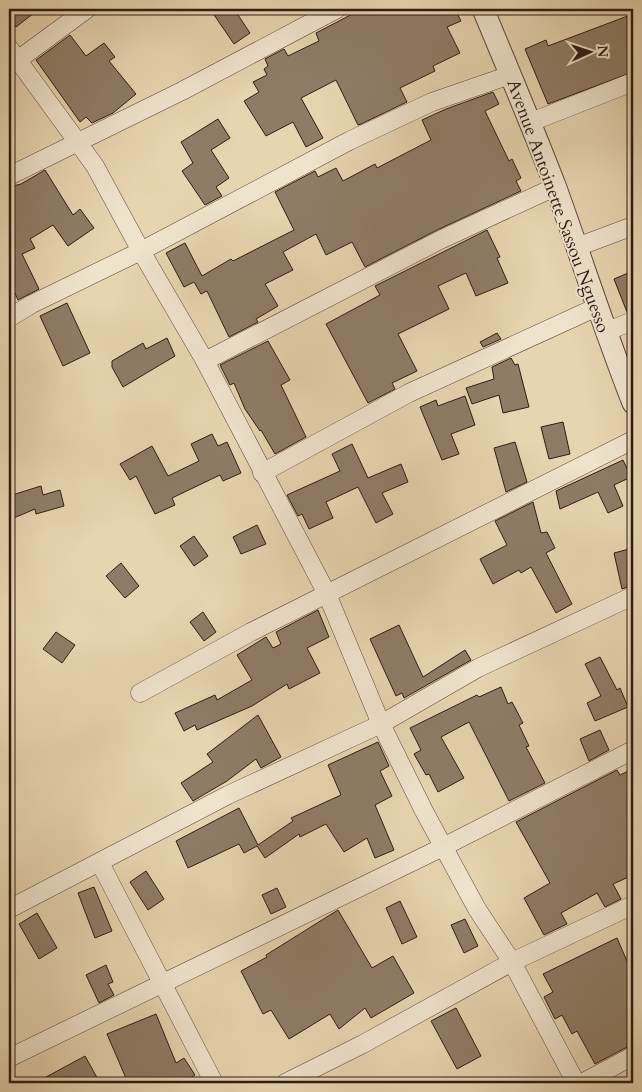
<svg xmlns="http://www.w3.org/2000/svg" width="642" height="1092" font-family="Cardo,serif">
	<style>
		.building { fill: #8f7c66; stroke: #2f1c15 }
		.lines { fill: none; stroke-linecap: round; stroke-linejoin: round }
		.minor-casing { stroke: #5d4a3c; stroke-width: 19 }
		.tertiary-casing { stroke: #5d4a3c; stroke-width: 23 }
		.minor { stroke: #efe3cc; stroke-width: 18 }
		.tertiary { stroke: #efe3cc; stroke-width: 21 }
		.labels { text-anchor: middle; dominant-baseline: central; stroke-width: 4; stroke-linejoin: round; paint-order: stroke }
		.street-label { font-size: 18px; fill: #2f1c15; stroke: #efe3cc }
	</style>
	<rect width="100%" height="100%" fill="#e7d4b0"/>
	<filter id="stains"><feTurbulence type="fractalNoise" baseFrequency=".004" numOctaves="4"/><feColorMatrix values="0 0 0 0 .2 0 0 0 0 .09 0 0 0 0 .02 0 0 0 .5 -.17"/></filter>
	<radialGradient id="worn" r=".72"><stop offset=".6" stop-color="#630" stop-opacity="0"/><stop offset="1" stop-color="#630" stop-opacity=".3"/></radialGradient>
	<g class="building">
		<path d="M9 9H39L16 27 9 16Z"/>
		<path d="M210 9H234L250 33 234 44Z"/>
		<path d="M362 9H455L461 21 447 27 460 53 433 66 435 71 400 88 407 102 361 124 358 125 336 80 301 98 323 138 306 147 293 122 266 136 244 101 259 92 253 82 267 75 264 69 268 66 265 59 284 49 288 56 319 41 316 33Z"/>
		<path d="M633 14V72L548 104 525 49 546 40 548 46Z"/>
		<path d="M70 35 86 56 104 43 115 57 109 61 136 94 113 113 92 123 86 117 80 122 36 60Z"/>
		<path d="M493 92 499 104 485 111 509 161 512 159 521 178 516 181 521 191 437 230 365 267 352 242 326 255 316 234 283 252 293 270 265 284 278 306 256 319 258 322 229 337 207 291 201 294 194 282 184 287 166 253 185 243 202 276 231 259 233 261 294 230 275 192 315 171 318 177 336 168 343 181 375 164 377 168 431 140 422 120 446 109Z"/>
		<path d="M218 119 230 138 211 150 229 178 216 187 222 196 205 205 182 171 193 163 181 142Z"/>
		<path d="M45 170 73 215 80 209 94 228 68 246 53 225 30 239 35 248 22 254 39 289 18 300 9 280V187L21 184Z"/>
		<path d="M487 230 500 257 497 258 508 283 476 296 466 273 438 286 449 309 398 334 417 371 392 383 395 389 368 403 326 324 380 295 375 286Z"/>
		<path d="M633 271V311L627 312 614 279Z"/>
		<path d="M67 303 90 353 63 366 40 316Z"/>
		<path d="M497 333 501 339 483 347 480 342Z"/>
		<path d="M167 338 175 356 123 387 112 367V361L143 343 146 349Z"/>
		<path d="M268 341 290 380 281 385 306 437 275 454 261 430 260 431 245 409 234 383 230 385 220 365Z"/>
		<path d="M511 358 515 365 518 364 529 407 503 413 499 395 472 404 466 388 494 379 492 367Z"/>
		<path d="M465 396 475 425 451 434 459 454 442 460 420 407 436 400 438 406Z"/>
		<path d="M563 422 570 454 549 459 541 427Z"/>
		<path d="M212 434 218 446 227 442 241 473 223 481 220 475 172 498 175 505 155 514 136 476 130 480 120 464 152 446 168 476 199 461 191 444Z"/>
		<path d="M515 442 527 482 506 492 494 448Z"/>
		<path d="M352 444 368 478 401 464 408 482 382 493 393 514 376 523 358 487 326 502 333 518 309 529 302 514 298 516 287 495 340 471 332 454Z"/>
		<path d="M623 460 631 477 614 485 623 506 608 513 598 492 560 509 556 491Z"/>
		<path d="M41 486 43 495 60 490 64 506 36 514 35 509 9 520V496Z"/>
		<path d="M533 502 541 533 547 532 555 548 546 553 572 604 556 613 531 567 521 573 519 570 493 584 480 559 507 545 495 521Z"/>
		<path d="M257 525 266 544 241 554 233 537Z"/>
		<path d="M194 536 208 556 194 566 180 546Z"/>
		<path d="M633 548V585L622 589 614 553Z"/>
		<path d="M121 563 139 586 125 598 106 576Z"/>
		<path d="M318 610 329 637 307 648 320 673 289 689 287 684 252 706 197 730 195 725 184 731 175 713 215 695 217 700 252 680 237 655 266 637 273 648 281 644 276 632Z"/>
		<path d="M203 612 216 632 204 641 190 622Z"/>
		<path d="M399 625 423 677 465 650 471 660 404 698 402 693 396 696 370 639Z"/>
		<path d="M56 632 75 645 62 663 43 649Z"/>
		<path d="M600 657 617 690 620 688 628 707 595 721 587 703 601 696 585 664Z"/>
		<path d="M501 687 508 704 512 702 523 723 519 725 529 746 526 747 545 783 509 801 469 722 441 737 464 778 438 792 429 774 426 775 414 754 421 750 410 728 477 695 479 697Z"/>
		<path d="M258 715 281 757 261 768 256 759 227 781 193 801 181 783 213 762 207 754Z"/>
		<path d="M600 730 609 750 589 761 580 739Z"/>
		<path d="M378 742 389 766 380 771 392 796 375 805 394 850 375 858 367 838 344 852 326 824 300 837 299 834 265 858 257 846 244 853 239 844 188 868 176 841 239 808 258 845 293 821 291 818 341 795 328 765Z"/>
		<path d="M633 769V875L613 884 621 899 605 907 597 893 561 913 567 924 544 935 524 898 550 883 516 822 617 770 620 775Z"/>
		<path d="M146 871 164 899 148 910 130 882Z"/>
		<path d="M94 887 112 931 95 938 78 893Z"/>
		<path d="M277 888 286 907 271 914 262 895Z"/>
		<path d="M400 901 417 937 402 944 386 908Z"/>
		<path d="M338 910 372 968 393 956 414 993 371 1018 365 1008 339 1029 330 1014 289 1039 271 1010 263 1014 241 971 267 957 266 955Z"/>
		<path d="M37 913 57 948 39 959 19 924Z"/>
		<path d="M465 919 478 946 464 953 451 925Z"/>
		<path d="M617 938 633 975V1044L595 1064 577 1031 572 1034 562 1015 555 1019 544 997 553 992 543 974Z"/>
		<path d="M106 965 113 982 108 984 114 995 99 1003 86 975Z"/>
		<path d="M456 1008 481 1056 457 1069 431 1021Z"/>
		<path d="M156 1014 176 1063 184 1058 195 1075 182 1083H128L107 1034Z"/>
		<path d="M85 1056 100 1083H35Z"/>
	</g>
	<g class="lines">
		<g class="minor-casing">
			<g id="minor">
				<path d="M9 48 95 166 141 251 205 361 327 594 381 724 424 811 477 909 512 962 576 1083"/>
				<path d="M19 59 87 9"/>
				<path d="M531 122 633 82"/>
				<path d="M9 176 182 91 337 9"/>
				<path d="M577 247 633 226"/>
				<path d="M9 318 32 304 141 251 349 141 432 102 510 75"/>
				<path d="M605 332 633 321"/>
				<path d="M205 361 442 239 555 187"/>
				<path d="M262 473 409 393 597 307"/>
				<path d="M140 693 251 632 633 440"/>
				<path d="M100 863 214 1083"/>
				<path d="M9 909 228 795 381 724 478 668 633 596"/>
				<path d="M9 1058 443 847 633 750"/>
				<path d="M285 1083 363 1044 512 962 633 905"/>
				<path d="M582 1083 633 1056"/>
			</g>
		</g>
		<g class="tertiary-casing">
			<path id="tertiary" d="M483 9C508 69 533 128 556 188 582 260 605 332 633 403"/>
		</g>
		<use href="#minor" class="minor"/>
		<use href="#tertiary" class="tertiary"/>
	</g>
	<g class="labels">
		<g class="street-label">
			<text transform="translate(558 206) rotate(70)">Avenue Antoinette Sassou Nguesso</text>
		</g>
	</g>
	<rect width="642" height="1092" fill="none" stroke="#e7d4b0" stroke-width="30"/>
	<rect x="10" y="10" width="622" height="1072" fill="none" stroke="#2f1c15" stroke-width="2.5"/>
	<rect x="15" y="15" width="612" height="1062" fill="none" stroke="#2f1c15"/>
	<g transform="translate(590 52) rotate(87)" stroke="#efe3cc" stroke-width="4" paint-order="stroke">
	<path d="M0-4L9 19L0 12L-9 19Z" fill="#2f1c15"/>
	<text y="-8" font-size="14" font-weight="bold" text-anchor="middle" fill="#2f1c15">N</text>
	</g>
	<rect width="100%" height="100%" filter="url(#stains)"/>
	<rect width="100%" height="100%" fill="url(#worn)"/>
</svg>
